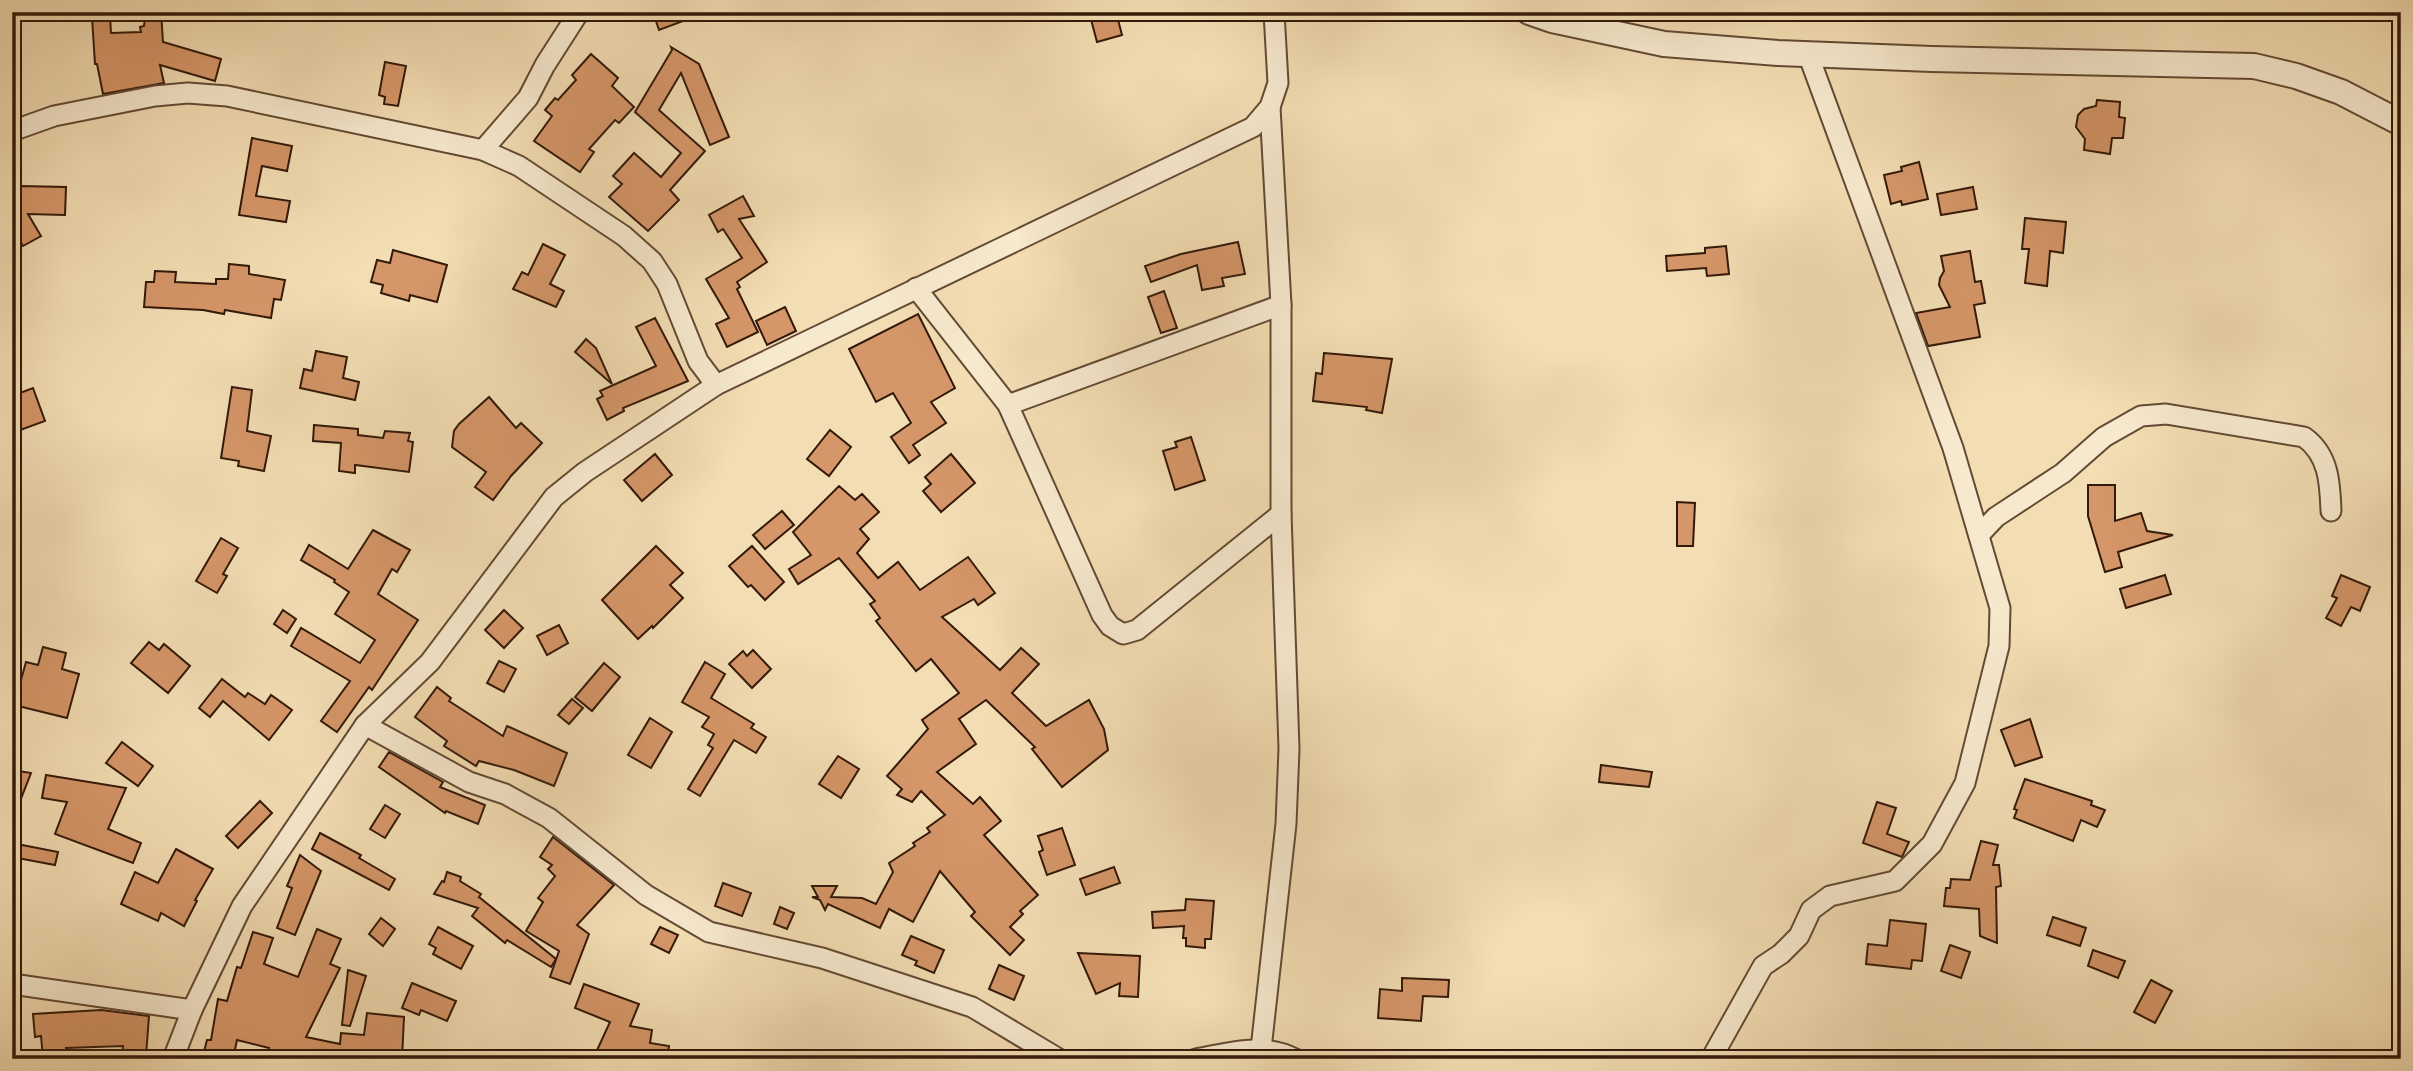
<svg xmlns="http://www.w3.org/2000/svg" width="2413" height="1071" font-family="'Libre Caslon Text',serif">
	<style>
		.building { fill: #d59669; stroke: #331909; stroke-width: 2 }
		.lines { fill: none; stroke-linecap: round; stroke-linejoin: round }
		.minor-casing { stroke: #634a34; stroke-width: 23 }
		.tertiary-casing { stroke: #634a34; stroke-width: 28 }
		.minor { stroke: #f7e9ce; stroke-width: 19 }
		.tertiary { stroke: #f7e9ce; stroke-width: 24 }
	</style>
	<rect width="100%" height="100%" fill="#f3ddb3"/>
	<filter id="stains"><feTurbulence type="fractalNoise" baseFrequency=".00286" numOctaves="4"/><feColorMatrix values="0 0 0 0 .2 0 0 0 0 .09 0 0 0 0 .02 0 0 0 .5 -.17"/></filter>
	<radialGradient id="worn" r=".72"><stop offset=".6" stop-color="#630" stop-opacity="0"/><stop offset="1" stop-color="#630" stop-opacity=".3"/></radialGradient>
	<g class="building">
		<path d="M146 12H161L163 42 221 59 215 81 160 65 164 83 103 94 97 64H95L92 17 110 16 111 33 141 32 140 27 144 26Z"/>
		<path d="M653 12H701L702 14 659 30Z"/>
		<path d="M1089 12H1116L1122 35 1097 42Z"/>
		<path d="M671 47 699 64 729 137 710 145 681 73 659 110 705 151 670 190 679 200 648 231 609 197 622 184 613 176 634 153 661 177 681 153 635 112 672 50Z"/>
		<path d="M591 54 618 78 612 86 634 107 619 123 615 120 589 149 594 152 580 172 534 141 552 116 545 110 555 98 558 100 576 80 572 75Z"/>
		<path d="M385 62 406 66 398 106 384 104 385 97 379 95Z"/>
		<path d="M2097 100 2120 102 2119 117 2125 118 2123 138H2112L2110 154 2084 150 2085 139 2076 127 2078 115 2084 109 2096 106Z"/>
		<path d="M252 138 292 146 287 171 262 166 256 196 290 201 286 222 239 215Z"/>
		<path d="M1919 162 1928 199 1902 205 1901 201 1891 204 1884 175 1902 171 1901 167Z"/>
		<path d="M20 186 66 187 65 215 28 214 41 236 23 246 14 230 20 227Z"/>
		<path d="M1973 187 1977 209 1941 215 1937 194Z"/>
		<path d="M743 196 754 216 739 219 767 262 737 282 740 287 737 289 758 332 727 347 716 324 729 318 706 279 742 258 723 229 718 232 709 215Z"/>
		<path d="M2025 218 2066 222 2063 253 2050 251 2047 286 2025 283 2029 249H2022Z"/>
		<path d="M1238 242 1245 274 1222 278 1224 286 1202 290 1197 265 1151 282 1145 266 1181 254Z"/>
		<path d="M543 244 565 255 550 284 564 291 556 307 513 289 522 272 528 275Z"/>
		<path d="M1726 246 1729 274 1707 276 1706 268 1667 271 1666 256 1705 253V248Z"/>
		<path d="M393 250 447 265 437 302 410 295 409 301 381 293 383 285 371 282 377 260 390 263Z"/>
		<path d="M1970 251 1975 282 1981 281 1985 303 1974 305 1980 337 1928 346 1916 313 1950 307 1939 285 1940 278 1944 271 1941 256Z"/>
		<path d="M229 264 249 266V274L285 280 281 300 274 299 271 318 225 310 224 314 203 310 144 307 146 282H154L155 271 176 272 175 282 216 284V279H228Z"/>
		<path d="M1164 291 1177 328 1161 333 1148 297Z"/>
		<path d="M785 307 796 331 767 345 756 321Z"/>
		<path d="M918 314 955 388 931 402 946 423 913 445 920 455 909 463 891 437 911 423 893 393 876 402 849 349Z"/>
		<path d="M655 318 688 381 623 408 624 411 607 420 597 399 603 396 600 391 656 366 636 327Z"/>
		<path d="M586 339 596 348 612 384 575 352Z"/>
		<path d="M316 351 347 357 343 378 359 382 355 400 300 388 304 369 312 371Z"/>
		<path d="M1324 353 1392 359 1382 413 1366 410 1367 407 1313 401 1316 373 1322 374Z"/>
		<path d="M232 387 252 390 247 431 271 436 264 471 238 466 239 461 221 458Z"/>
		<path d="M33 388 45 421 12 433V396Z"/>
		<path d="M489 397 516 428 521 423 542 443 511 476 493 500 475 487 486 472 452 447 454 431 459 424Z"/>
		<path d="M314 425 358 429V435L383 438 385 431 410 433 408 441 413 442 409 472 355 465V473L339 471 341 443 313 441Z"/>
		<path d="M830 430 851 447 829 476 807 459Z"/>
		<path d="M1191 437 1205 480 1175 490 1163 451 1177 447 1175 442Z"/>
		<path d="M655 454 672 475 642 501 624 480Z"/>
		<path d="M951 454 975 483 941 512 923 491 931 484 925 477Z"/>
		<path d="M2088 485H2115V521L2141 513 2147 531 2173 535 2118 552 2122 567 2105 572 2088 516Z"/>
		<path d="M839 486 855 500 862 494 879 512 860 529 869 539 857 553 878 578 898 562 920 590 968 557 995 593 978 605 974 599 942 617 1000 670 1021 648 1039 664 1012 693 1046 726 1089 700 1104 729 1108 750 1062 787 1032 749 1035 747 986 700 959 719 976 744 937 772 973 804 980 797 1001 821 984 835 1038 895 1020 911 1023 914 1010 927 1024 940 1010 955 971 916 975 912 940 871 913 922 889 909 880 928 828 904 825 910 820 900 812 897H818L812 886H837L831 897 862 898 876 904 893 872 889 863 915 846 913 843 930 832 927 828 945 815 921 791 912 802 897 795 902 789 887 776 928 729 922 720 959 693 931 659 916 671 876 621 880 618 870 604 875 601 839 558 798 584 789 569 811 555 793 532Z"/>
		<path d="M1677 502 1695 503 1693 546H1677Z"/>
		<path d="M782 511 794 525 765 549 753 535Z"/>
		<path d="M373 530 410 550 397 572 392 569 378 594 418 620 372 690 369 687 337 732 321 721 350 681 291 646 301 628 360 663 375 640 335 614 349 592 334 582 335 580 301 560 309 545 348 569Z"/>
		<path d="M221 538 238 548 223 574 227 576 217 593 196 581Z"/>
		<path d="M656 546 683 573 670 585 683 598 653 628 652 626 638 639 602 600Z"/>
		<path d="M752 546 784 582 765 600 751 585 748 587 729 566Z"/>
		<path d="M2165 575 2171 594 2126 608 2120 589Z"/>
		<path d="M2341 575 2370 587 2360 611 2351 607 2341 626 2326 618 2337 598 2332 596Z"/>
		<path d="M283 610 296 619 287 633 274 624Z"/>
		<path d="M504 610 523 628 504 648 485 630Z"/>
		<path d="M559 625 568 643 547 655 537 636Z"/>
		<path d="M149 642 159 650 164 644 190 666 168 693 131 663Z"/>
		<path d="M43 647 66 653 62 669 79 674 67 718 14 705 26 662 38 665Z"/>
		<path d="M753 650 771 669 752 688 729 664 743 651 747 656Z"/>
		<path d="M499 661 516 669 504 692 487 683Z"/>
		<path d="M705 662 725 674 711 698 754 724 751 728 766 737 756 753 734 740 700 796 688 789 713 748 708 745 714 734 702 727 709 717 682 702Z"/>
		<path d="M604 663 620 677 592 711 575 697Z"/>
		<path d="M222 679 245 697 248 693 265 704 271 695 292 710 269 740 223 701 210 717 199 708Z"/>
		<path d="M437 687 451 698 449 701 503 736 507 726 567 753 554 786 514 770 479 761 476 766 444 746 447 741 415 717Z"/>
		<path d="M572 699 583 708 569 724 558 715Z"/>
		<path d="M650 718 672 732 651 768 628 755Z"/>
		<path d="M2030 719 2042 757 2015 766 2001 730Z"/>
		<path d="M122 742 153 766 138 786 106 763Z"/>
		<path d="M389 752 443 782 440 787 485 805 478 824 446 811 445 813 379 767Z"/>
		<path d="M838 756 859 769 841 798 819 784Z"/>
		<path d="M1601 765 1652 772 1649 787 1599 782Z"/>
		<path d="M12 770 31 773 13 819H12Z"/>
		<path d="M46 775 126 788 108 829 141 843 133 863 55 834 67 802 42 798Z"/>
		<path d="M2025 779 2092 801 2091 805 2105 810 2097 827 2081 820 2073 841 2014 818 2017 810 2014 809Z"/>
		<path d="M260 801 272 813 238 848 226 836Z"/>
		<path d="M1877 802 1896 808 1887 834 1909 842 1902 857 1863 843Z"/>
		<path d="M385 805 400 814 385 838 370 829Z"/>
		<path d="M1062 828 1075 865 1047 875 1039 852 1043 850 1038 836Z"/>
		<path d="M320 833 361 855 359 858 395 879 389 890 312 849Z"/>
		<path d="M553 837 614 885 577 925 589 934 570 984 550 977 559 951 526 931 543 902 538 898 555 876 548 869 552 865 540 857Z"/>
		<path d="M1981 841 1998 845 1993 865H1999L2001 886 1996 887 1997 943 1980 936 1979 909 1944 906 1946 888H1950L1951 879 1970 880Z"/>
		<path d="M12 843 58 852 55 865 12 857Z"/>
		<path d="M176 849 213 869 195 900 197 901 184 926 161 913 158 921 121 904 135 872 158 883Z"/>
		<path d="M300 855 321 871 295 935 277 928 292 888 287 886Z"/>
		<path d="M1114 867 1120 883 1086 895 1080 879Z"/>
		<path d="M447 872 461 877 460 881 481 894 479 897 556 959 551 967 507 940 505 943 472 916 478 908 434 894 442 881 444 882Z"/>
		<path d="M723 883 751 893 742 916 715 906Z"/>
		<path d="M1186 899 1214 901 1211 939H1205V948L1186 946V938H1183L1184 926 1153 928 1152 912 1185 910Z"/>
		<path d="M780 907 794 913 787 929 774 924Z"/>
		<path d="M2053 917 2086 928 2080 946 2047 935Z"/>
		<path d="M381 918 395 929 383 946 369 934Z"/>
		<path d="M1890 920 1926 924 1922 961 1912 960 1911 969 1866 964 1868 944 1887 946Z"/>
		<path d="M438 927 473 946 461 969 433 954 436 948 429 944Z"/>
		<path d="M660 927 678 935 669 953 651 944Z"/>
		<path d="M317 929 341 939 330 964 340 968 306 1037 340 1044 341 1033 364 1035 367 1013 404 1017 402 1059H266L269 1048 237 1040 233 1059H202L207 1040H211L218 999 227 1001 237 967 241 968 253 932 273 938 264 964 298 977Z"/>
		<path d="M911 936 944 950 934 973 915 965 917 961 902 955Z"/>
		<path d="M1950 945 1970 952 1961 978 1941 971Z"/>
		<path d="M2093 950 2125 961 2118 978 2088 966Z"/>
		<path d="M1078 953 1140 956 1138 997 1119 996 1120 983 1096 994Z"/>
		<path d="M999 965 1024 976 1014 1000 989 989Z"/>
		<path d="M348 970 366 976 350 1026 342 1025Z"/>
		<path d="M1402 978 1449 980 1448 997 1423 996 1421 1021 1378 1018 1380 989 1402 991Z"/>
		<path d="M2151 980 2172 991 2155 1023 2134 1012Z"/>
		<path d="M412 983 456 1001 447 1021 421 1010 419 1015 402 1008Z"/>
		<path d="M584 984 639 1004 630 1026 652 1030 650 1043 669 1046 667 1059H593L610 1022 575 1008Z"/>
		<path d="M101 1010 149 1016 146 1056 122 1054 123 1046 66 1048 67 1056 43 1058 41 1036 35 1037 33 1014Z"/>
	</g>
	<g class="lines">
		<g class="minor-casing">
			<g id="minor">
				<path d="M12 131 54 116 155 96 188 93 227 96 483 150 519 166 624 236 652 261 667 284 698 361 716 385 1253 127 1270 107 1278 83 1274 12"/>
				<path d="M483 150 528 98 545 65 579 12"/>
				<path d="M916 288 1008 405 1102 615 1110 626 1123 634 1137 630 1281 514"/>
				<path d="M1008 405 1281 305"/>
				<path d="M1979 535 1996 517 2063 473 2104 437 2141 416 2166 414 2304 437C2329 455 2330 483 2331 511"/>
				<path d="M365 725 469 782 505 794 549 818 646 895 709 932 822 958 972 1007 1059 1059"/>
				<path d="M12 984 192 1010"/>
				<path d="M1261 1049 1286 824 1289 749 1281 514V305L1270 107"/>
				<path d="M173 1059 192 1010 242 906 365 725 430 662 554 497 585 472 716 385"/>
				<path d="M1196 1059C1229 1053 1263 1042 1295 1059"/>
				<path d="M1711 1059 1763 966 1781 954 1799 936 1811 910 1830 896 1895 881 1932 844 1965 783 1999 646 2000 608 1953 448 1808 54"/>
			</g>
		</g>
		<g class="tertiary-casing">
			<path id="tertiary" d="M1529 12 1552 20 1664 44 1778 53 1932 59 2254 66 2296 76 2341 92 2401 123"/>
		</g>
		<use href="#minor" class="minor"/>
		<use href="#tertiary" class="tertiary"/>
	</g>
	<rect width="2413" height="1071" fill="none" stroke="#f3ddb3" stroke-width="42"/>
	<rect x="14" y="14" width="2385" height="1043" fill="none" stroke="#331909" stroke-width="3.5"/>
	<rect x="21" y="21" width="2371" height="1029" fill="none" stroke="#331909" stroke-width="2"/>
	<rect width="100%" height="100%" filter="url(#stains)"/>
	<rect width="100%" height="100%" fill="url(#worn)"/>
</svg>
